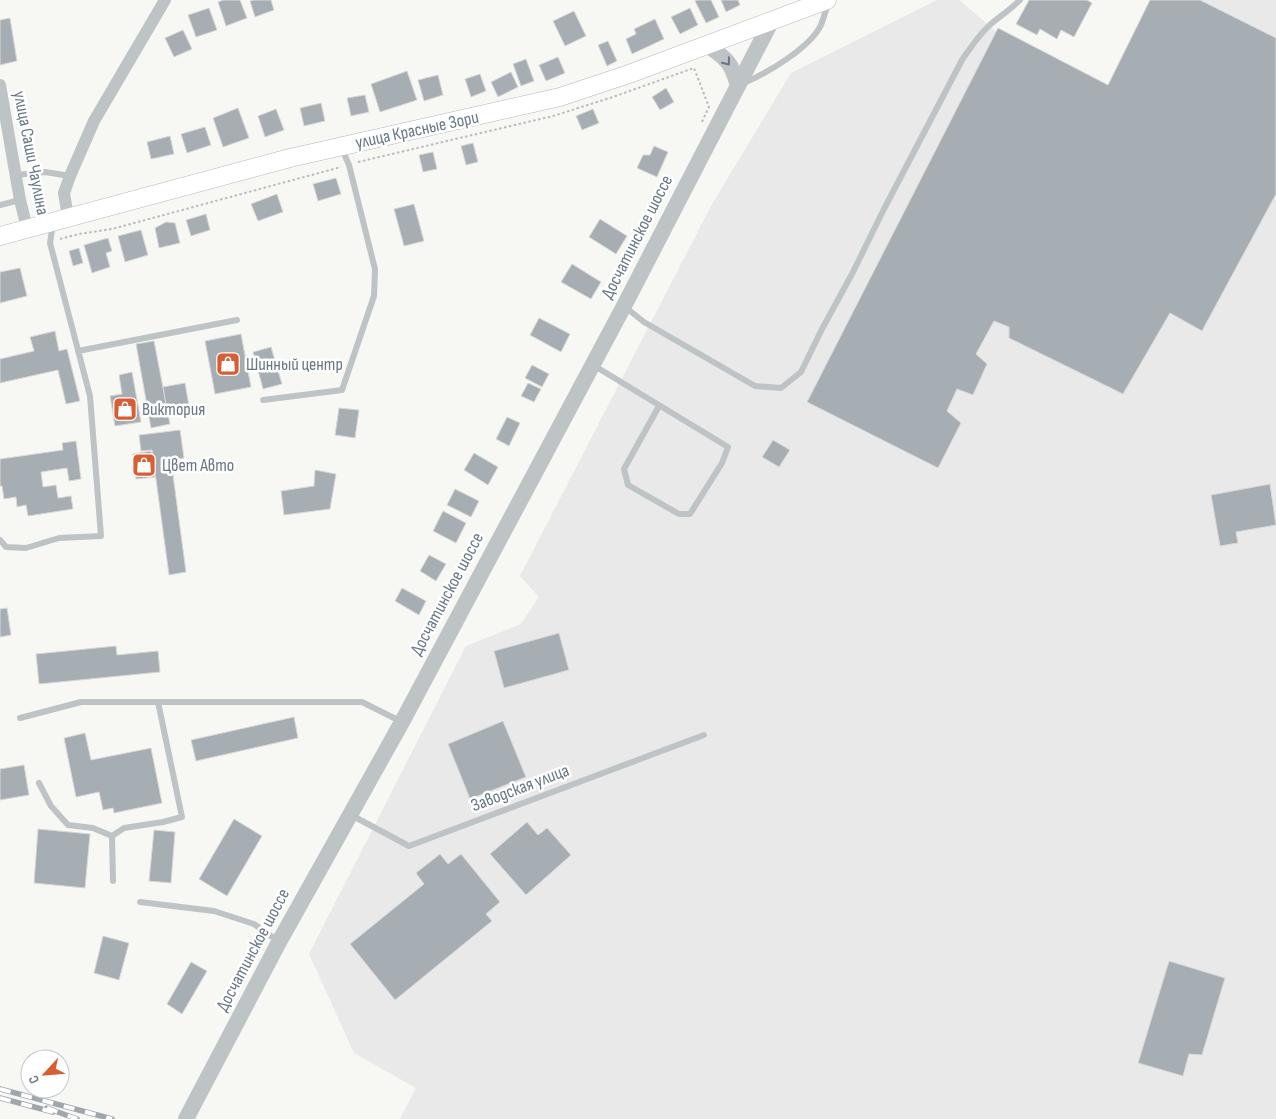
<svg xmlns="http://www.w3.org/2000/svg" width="1276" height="1119" font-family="'Sofia Sans Condensed',sans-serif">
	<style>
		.built { fill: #e8e9e8 }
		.building { fill: #a6aeb4; stroke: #d9d9d7 }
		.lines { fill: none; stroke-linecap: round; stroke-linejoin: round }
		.secondary-casing { stroke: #b3b8bd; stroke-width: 19 }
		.path { stroke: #b9bcbe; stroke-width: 2; stroke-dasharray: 2.5 2.5; stroke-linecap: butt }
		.service { stroke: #bec3c6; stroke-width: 6 }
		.minor { stroke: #bec3c6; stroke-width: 12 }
		.tertiary { stroke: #bec3c6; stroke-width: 16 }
		.secondary { stroke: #fff; stroke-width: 18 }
		.rail-casing { stroke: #a0a7ac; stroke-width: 5.5 }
		.rail { stroke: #fff; stroke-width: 4; stroke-dasharray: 11; stroke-linecap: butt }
		.oneway { stroke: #687784 }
		.labels { text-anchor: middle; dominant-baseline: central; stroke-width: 5; stroke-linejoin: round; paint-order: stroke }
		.street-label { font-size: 18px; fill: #687784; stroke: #fff }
		.poi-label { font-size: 18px; fill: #687784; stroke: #fff; text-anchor: start }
	</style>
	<rect width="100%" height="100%" fill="#f7f7f4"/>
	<path class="built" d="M937 0H959L1005 39 1116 95 1164 0H1276V1119H400L416 1088 354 1053 309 954 466 646 521 624 539 597 520 576 711 206 791 73Z"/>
	<g class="building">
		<path d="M223 0H240L247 18 226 26 218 2Z"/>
		<path d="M254 0H271L274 10 255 17 250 1Z"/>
		<path d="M697 0H711L719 17 706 23 695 1Z"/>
		<path d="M721 0H738L740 5 726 12Z"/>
		<path d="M1029 0H1087L1092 3 1074 37 1061 30 1057 39 1040 29 1037 35 1016 24Z"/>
		<path d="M1150 0H1200L1276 38V194L1202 331 1170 313 1123 394 1009 338V327L994 321 976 354 987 364 973 395 957 389 947 411 961 423 938 468 807 402 998 28 1108 85Z"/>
		<path d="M209 8 217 30 196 37 188 15Z"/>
		<path d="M690 8 698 25 680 34 671 17Z"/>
		<path d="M574 11 586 36 565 46 553 21Z"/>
		<path d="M10 18 17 61 0 65V20Z"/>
		<path d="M655 19 664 39 632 54 626 39 636 34 634 29Z"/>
		<path d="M183 30 192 49 174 57 165 38Z"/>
		<path d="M608 41 617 61 607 66 598 45Z"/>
		<path d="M558 57 565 73 546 81 539 65Z"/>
		<path d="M526 59 534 81 521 86 513 64Z"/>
		<path d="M407 71 417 100 380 112 371 84Z"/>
		<path d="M511 72 518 87 498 97 491 82Z"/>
		<path d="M480 74 486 91 471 97 465 79Z"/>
		<path d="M438 75 443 95 424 101 418 80Z"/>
		<path d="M666 88 674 102 660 110 652 97Z"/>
		<path d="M365 95 369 112 351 116 347 98Z"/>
		<path d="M321 103 325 121 304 126 300 108Z"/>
		<path d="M238 108 249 138 223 147 213 118Z"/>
		<path d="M276 109 284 130 265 137 258 116Z"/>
		<path d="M593 109 599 123 582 130 576 116Z"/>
		<path d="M205 127 211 145 187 153 181 134Z"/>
		<path d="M170 136 174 154 151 159 147 142Z"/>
		<path d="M473 143 478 162 466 165 461 146Z"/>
		<path d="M654 146 668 152 657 177 637 168 643 155H650Z"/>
		<path d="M433 152 437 169 423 172 419 155Z"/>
		<path d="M336 178 341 194 318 201 313 184Z"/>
		<path d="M277 194 283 212 258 221 251 204Z"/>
		<path d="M414 204 424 241 404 246 394 209Z"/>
		<path d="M206 214 210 230 191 236 186 220Z"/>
		<path d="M600 219 627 236 616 254 589 237Z"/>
		<path d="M166 222 175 223 180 243 159 248 155 228Z"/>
		<path d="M141 230 148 255 125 262 118 236Z"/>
		<path d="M108 238 112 251 106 253 110 267 92 273 84 245Z"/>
		<path d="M79 248 83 263 73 266 69 251Z"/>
		<path d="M572 264 601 282 591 299 561 282Z"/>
		<path d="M20 268 27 296 0 303V272Z"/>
		<path d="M539 318 570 334 561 352 530 335Z"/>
		<path d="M55 331 59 351 67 349 80 401 66 404 58 370 0 383V359L34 351 30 337Z"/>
		<path d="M241 334 251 387 215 394 205 341Z"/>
		<path d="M154 341 170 424 151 428 136 344Z"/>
		<path d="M271 347 282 384 263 389 253 352Z"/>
		<path d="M532 365 549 374 542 387 525 378Z"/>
		<path d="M132 372 141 422 115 426 110 396 122 394 119 375Z"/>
		<path d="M185 383 189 406 167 410 163 387Z"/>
		<path d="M528 383 541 389 534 402 521 396Z"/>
		<path d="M339 408 359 410 355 438 335 435Z"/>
		<path d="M507 417 520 423 509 446 496 439Z"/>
		<path d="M180 430 184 458 171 460 186 572 169 575 152 450 141 451 139 435Z"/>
		<path d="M773 440 790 450 779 467 762 457Z"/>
		<path d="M76 441 81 479 69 481 67 468 41 472 43 487 56 485 58 498 71 496 73 509 28 516 26 505 17 507 16 497 4 499 2 486H0V459L63 450 62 443Z"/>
		<path d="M151 451 155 477 136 479 133 454Z"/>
		<path d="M474 453 498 467 488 485 464 470Z"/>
		<path d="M315 470 336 474 330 509 284 515 281 491 314 486Z"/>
		<path d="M1270 484 1276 525 1236 532 1238 543 1220 546 1211 495Z"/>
		<path d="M455 489 479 501 471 517 447 505Z"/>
		<path d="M443 511 466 523 456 543 433 531Z"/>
		<path d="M429 555 446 564 436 581 420 571Z"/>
		<path d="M402 588 426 601 419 615 395 601Z"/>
		<path d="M7 608 11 635 0 637V609Z"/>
		<path d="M559 633 569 670 504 688 494 651Z"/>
		<path d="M116 646 117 655 158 651 160 672 39 684 36 654Z"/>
		<path d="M294 717 298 738 196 761 191 740Z"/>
		<path d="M503 721 526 777 470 799 448 744Z"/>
		<path d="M85 733 91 760 151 748 162 803 114 813 113 808 103 810 99 792 76 797 64 738Z"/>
		<path d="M24 765 29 795 0 800V769Z"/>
		<path d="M234 819 262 836 227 896 199 879Z"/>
		<path d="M527 822 538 835 547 828 571 855 526 895 490 854Z"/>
		<path d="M38 829 90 834 85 888 34 883Z"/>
		<path d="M154 830 175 832 171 883 149 881Z"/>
		<path d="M440 854 448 864 461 854 500 902 486 914 492 921 395 1000 350 944 424 884 416 873Z"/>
		<path d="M103 936 129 943 119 980 94 973Z"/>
		<path d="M1169 961 1225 978 1202 1055 1189 1054 1183 1076 1138 1063Z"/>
		<path d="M191 962 207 971 182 1014 167 1004Z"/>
	</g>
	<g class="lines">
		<g class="secondary-casing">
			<path id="secondary" d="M0 236 290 158 560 97 629 74 827 0"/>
		</g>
		<g class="path">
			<path d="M358 162 553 116 610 98 694 68 709 107 701 124"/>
			<path d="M60 239 79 234 112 229 341 167"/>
		</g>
		<g class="service">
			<path d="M744 83C767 73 810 48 821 25 824 17 826 9 829 2"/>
			<path d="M16 175 45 172 70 176"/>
			<path d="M0 205 20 200"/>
			<path d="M625 307 644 322 755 386 781 388 801 372 822 329 852 274 884 209 962 60C971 47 980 33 992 23 1002 15 1011 9 1020 0"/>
			<path d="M78 351 237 320"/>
			<path d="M593 365 728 447 722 463 690 514H679L628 485 624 469 659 406"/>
			<path d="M263 400 342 390 374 296 375 269 349 165 341 147"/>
			<path d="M0 540 6 547 26 548 59 538 101 536 90 396 50 243 53 224"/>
			<path d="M20 718 81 702H158"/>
			<path d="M39 783 51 806 68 825 93 828 112 836"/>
			<path d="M351 815 409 846 704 735"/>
			<path d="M113 881 112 836 124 828 163 822 182 817 158 702H362L400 721"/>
			<path d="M140 902 214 911 254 924 278 941"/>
		</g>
		<g class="minor">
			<path d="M0 85 20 200 27 228"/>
			<path d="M68 217 64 193 70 176 94 121 165 0"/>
		</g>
		<g class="tertiary">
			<path d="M707 45C726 58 732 63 738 86"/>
			<path d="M186 1119 279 942 402 722 624 306 772 20"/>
		</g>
		<use href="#secondary" class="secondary"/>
		<g class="rail-casing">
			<g id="rail">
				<path d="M0 1089 112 1119"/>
				<path d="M0 1098 53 1112"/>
				<path d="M47 1108 77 1119"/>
			</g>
		</g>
		<use href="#rail" class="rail"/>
	</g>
	<defs><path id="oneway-chevron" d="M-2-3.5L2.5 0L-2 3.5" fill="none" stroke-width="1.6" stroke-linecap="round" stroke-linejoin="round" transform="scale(1.25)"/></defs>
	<use class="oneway" href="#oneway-chevron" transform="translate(727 62) rotate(52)"/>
	<defs>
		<g id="shop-square" transform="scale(1.25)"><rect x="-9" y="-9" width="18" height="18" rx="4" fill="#d95d32" stroke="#fff"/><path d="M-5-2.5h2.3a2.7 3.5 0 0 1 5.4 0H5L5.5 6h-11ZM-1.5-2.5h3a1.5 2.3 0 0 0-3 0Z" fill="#fff"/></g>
	</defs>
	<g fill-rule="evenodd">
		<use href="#shop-square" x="228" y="364"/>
		<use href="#shop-square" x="125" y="409"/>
		<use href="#shop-square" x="144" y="465"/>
	</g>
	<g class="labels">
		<g class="street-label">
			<text transform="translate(417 130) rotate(-12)">улица Красные Зори</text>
			<text transform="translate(31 153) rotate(79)">улица Саши Чаулина</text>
			<text transform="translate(637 237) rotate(-63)">Досчатинское шоссе</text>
			<text transform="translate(447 594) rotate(-62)">Досчатинское шоссе</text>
			<text transform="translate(520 788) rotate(-21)">Заводская улица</text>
			<text transform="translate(253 950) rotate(-62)">Досчатинское шоссе</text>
		</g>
		<g class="poi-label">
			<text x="246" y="364">Шинный центр</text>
			<text x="142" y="409">Виктория</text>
			<text x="162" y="465">Цвет Авто</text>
		</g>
	</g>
	<g transform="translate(45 1074) rotate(244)"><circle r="24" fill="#ffffff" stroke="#c3c9ce"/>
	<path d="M0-4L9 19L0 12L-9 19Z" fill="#d95d32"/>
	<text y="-8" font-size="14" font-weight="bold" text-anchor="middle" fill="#687784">С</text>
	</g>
</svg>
